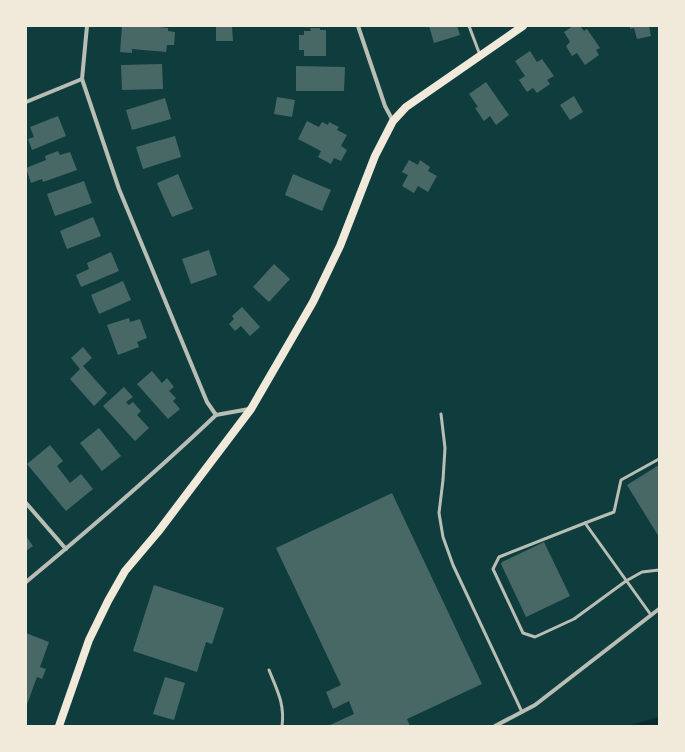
<svg xmlns="http://www.w3.org/2000/svg" width="685" height="752" font-family="'Fira Sans',sans-serif">
	<style>
		.water { fill: #0a2a2b }
		.building { fill: #486865 }
		.lines { fill: none; stroke-linecap: round; stroke-linejoin: round }
		.service { stroke: #b8beb3; stroke-width: 3 }
		.minor { stroke: #b8beb3; stroke-width: 4 }
		.secondary { stroke: #f1e9da; stroke-width: 8 }
	</style>
	<rect width="100%" height="100%" fill="#0f3d3e"/>
	<path class="water" d="M659 717V726H627Z"/>
	<g class="building">
		<path d="M127 26H151L168 28V31L175 32 174 45H167L166 52 132 49V53L120 52 122 27Z"/>
		<path d="M216 26H232L233 41H216Z"/>
		<path d="M429 26H457L460 35 434 43Z"/>
		<path d="M573 26H580L584 31 587 29 600 48 596 50 599 55 585 65 577 53 572 56 566 46 570 42 564 32Z"/>
		<path d="M630 26H649L651 36 637 39 634 28 630 29Z"/>
		<path d="M310 28H320V30H326V56H304V50H299V35H304V31H311Z"/>
		<path d="M530 51 537 62 542 59 554 76 547 80 550 84 537 93 533 88 527 92 519 80 525 76 515 61Z"/>
		<path d="M162 64 163 89 122 90 121 65Z"/>
		<path d="M296 66 345 67 344 91H296Z"/>
		<path d="M486 82 509 115 496 125 490 116 484 121 475 108 478 107 469 94Z"/>
		<path d="M574 96 583 112 570 120 560 105Z"/>
		<path d="M277 97 295 100 292 117 274 114Z"/>
		<path d="M165 98 171 119 132 130 126 110Z"/>
		<path d="M58 116 66 136 32 150 28 139 34 137 30 127Z"/>
		<path d="M307 121 319 127 322 122 328 125 329 122 339 127 337 130 347 135 341 146 347 150 341 161 334 158 331 164 318 157 321 151 298 139Z"/>
		<path d="M175 136 181 157 143 169 136 147Z"/>
		<path d="M58 151 60 155 70 152 77 170 43 182 42 179 31 183 26 168 46 160 45 156Z"/>
		<path d="M409 160 418 165 420 160 430 167 428 171 437 176 428 192 418 186 414 193 402 186 408 175 402 172Z"/>
		<path d="M178 174 193 209 172 217 157 183Z"/>
		<path d="M293 174 331 190 322 211 285 195Z"/>
		<path d="M84 181 92 203 55 216 47 194Z"/>
		<path d="M93 217 101 236 67 249 60 231Z"/>
		<path d="M209 250 217 275 191 284 182 259Z"/>
		<path d="M111 252 119 271 81 287 76 275 89 269 87 263Z"/>
		<path d="M274 264 290 279 269 302 253 287Z"/>
		<path d="M123 281 131 300 99 314 91 295Z"/>
		<path d="M242 307 260 327 250 336 241 326 235 331 229 324 234 319 232 316Z"/>
		<path d="M129 318 130 322 140 319 147 338 137 342 139 347 118 355 107 325Z"/>
		<path d="M83 347 92 358 83 366 107 393 94 406 70 379 80 369 71 358Z"/>
		<path d="M152 371 162 383 167 378 174 387 169 391 176 398 173 401 180 409 168 419 137 384Z"/>
		<path d="M124 387 133 397 126 402 129 405 133 402 141 411 137 415 149 428 135 441 103 406Z"/>
		<path d="M99 428 121 456 102 471 80 443Z"/>
		<path d="M50 445 63 461 57 466 70 483 81 474 93 489 66 511 27 464Z"/>
		<path d="M659 465V537L627 485Z"/>
		<path d="M392 493 482 684 407 719 410 726H328L354 714 349 701 333 709 326 692 341 685 276 548Z"/>
		<path d="M26 536 33 546 26 551Z"/>
		<path d="M544 542 570 596 526 617 501 564 502 562Z"/>
		<path d="M154 585 224 608 212 644 206 642 197 672 133 651Z"/>
		<path d="M26 633 49 642 40 667 46 669 42 679 37 677 26 707Z"/>
		<path d="M165 677 185 683 174 720 153 714Z"/>
	</g>
	<g class="lines">
		<g class="service">
			<path d="M469 26 480 55"/>
			<path d="M441 414 445 448 443 480 439 513 443 537 453 565 522 712"/>
			<path d="M585 523 614 512 621 480 659 459"/>
			<path d="M651 615C629 584 607 554 585 523L499 557 493 569 523 633 535 637 574 619 626 581 642 572 659 570"/>
			<path d="M269 670C277 690 285 704 282 726"/>
		</g>
		<g class="minor">
			<path d="M87 26 82 79 119 189 207 402 216 415 249 409"/>
			<path d="M358 26 385 106 393 121"/>
			<path d="M26 102 82 79"/>
			<path d="M26 503 66 549"/>
			<path d="M26 582C91 528 155 473 216 415"/>
			<path d="M495 726 535 705 659 609"/>
		</g>
		<path class="secondary" d="M59 726 89 640 108 601 125 571 158 532 251 409 313 302 340 246 375 156 393 121 406 107 523 26"/>
	</g>
	<rect width="685" height="752" fill="none" stroke="#f1e9da" stroke-width="54"/>
</svg>
